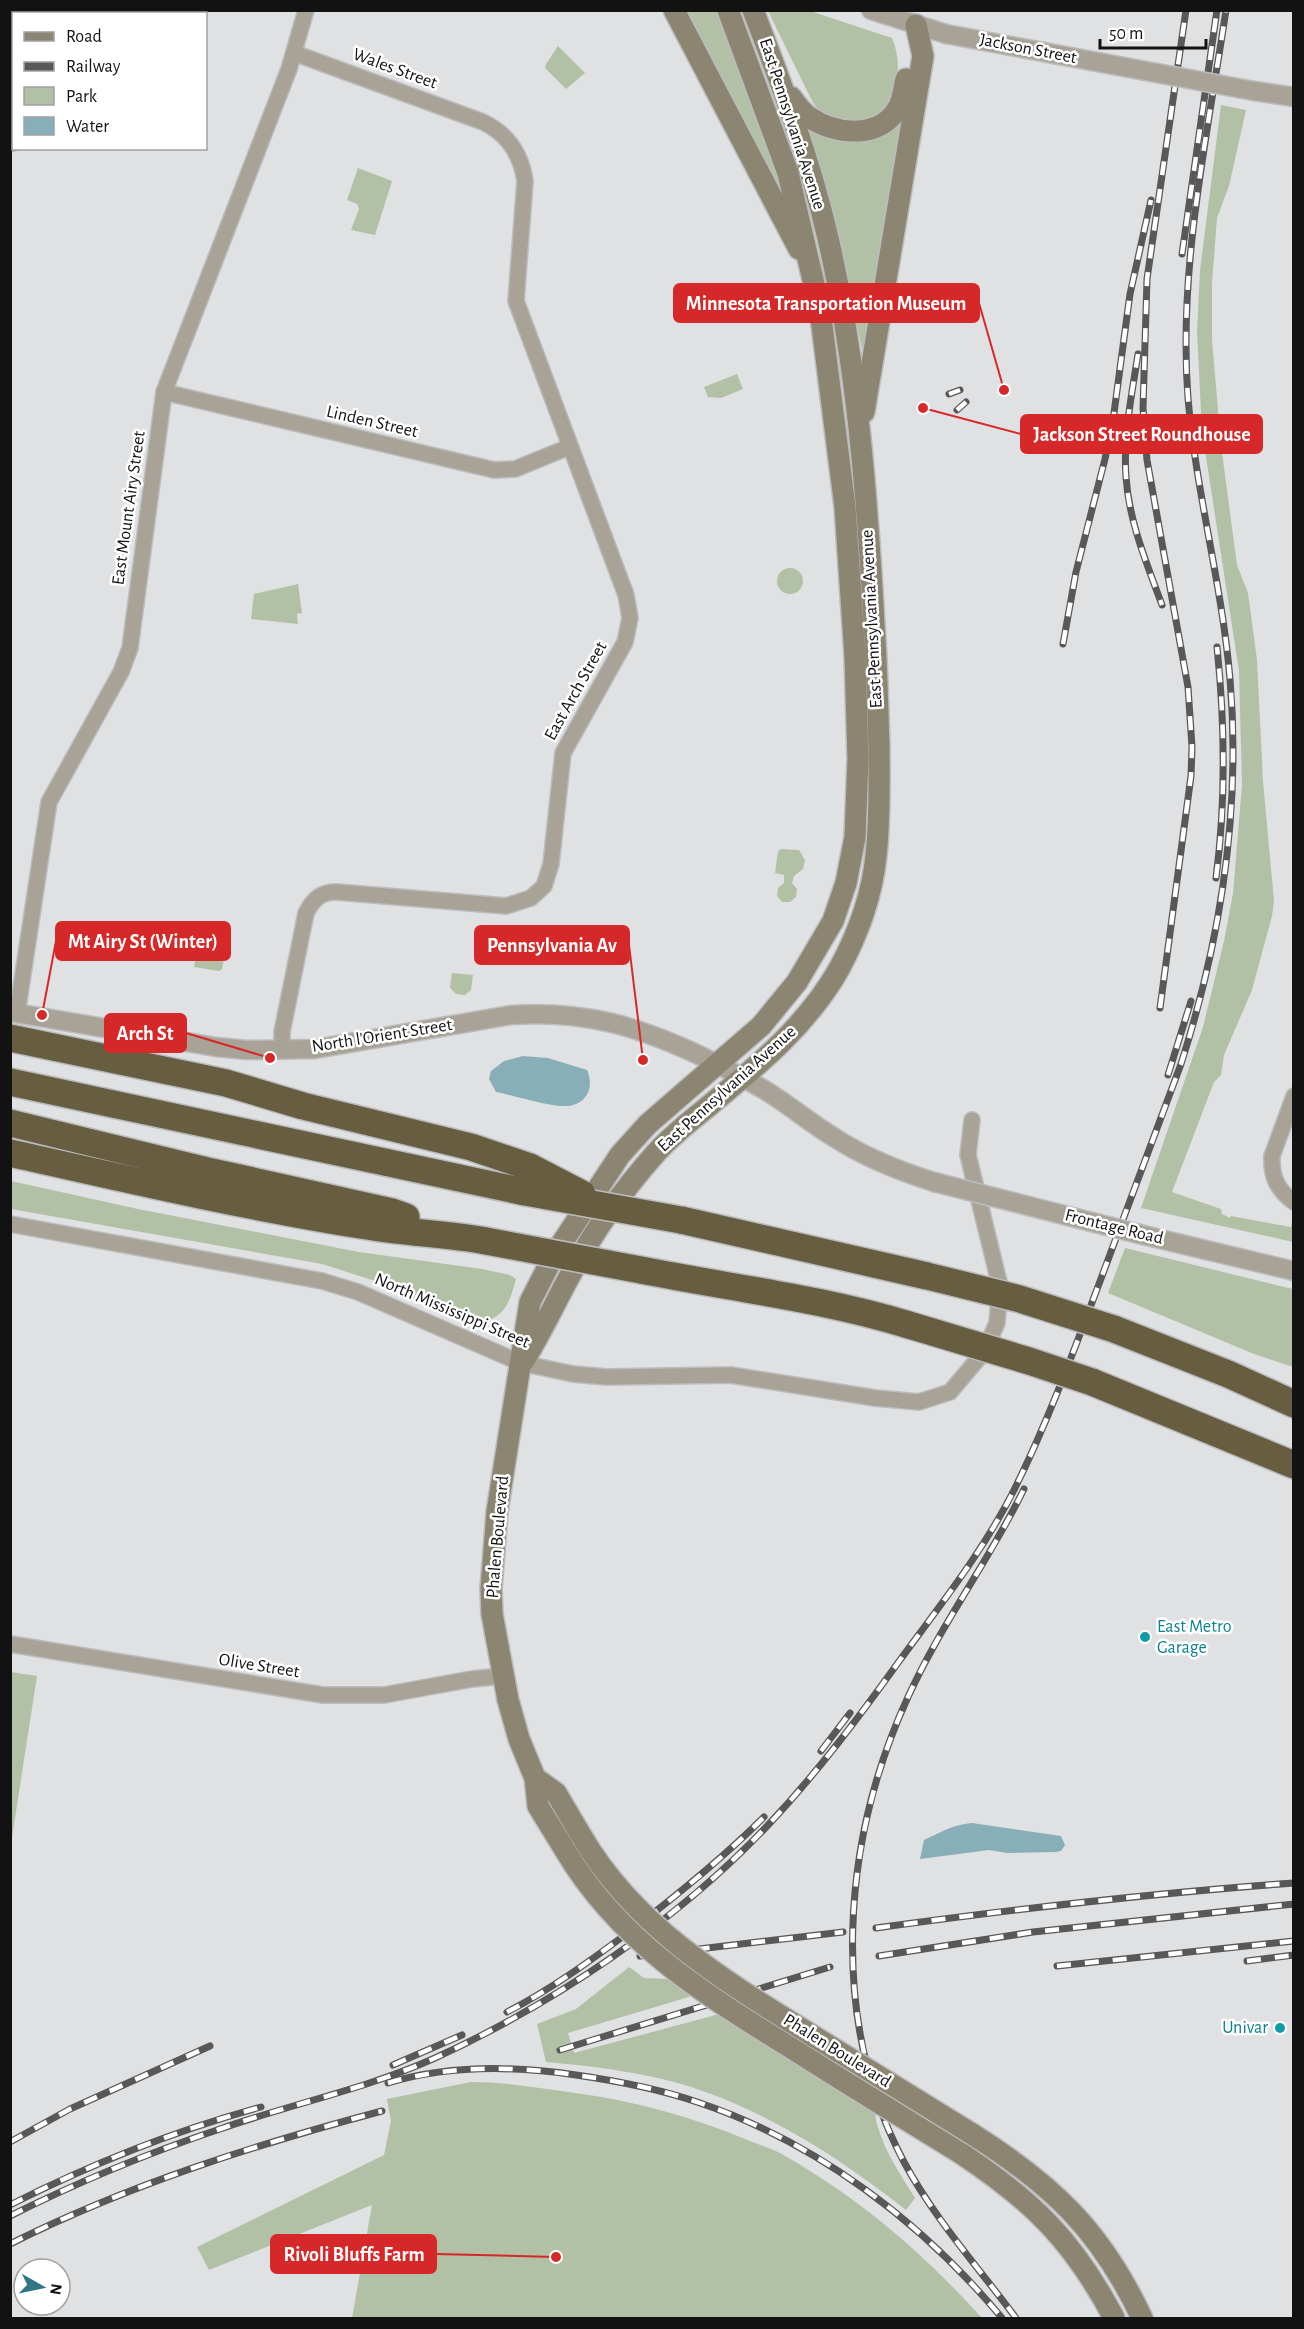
<svg xmlns="http://www.w3.org/2000/svg" width="1304" height="2329" font-family="'Alegreya Sans',sans-serif">
	<style>
		.green { fill: #b2c1a6 }
		.water { fill: #88aeb8 }
		.lines { fill: none; stroke-linecap: round; stroke-linejoin: round }
		.minor-casing { stroke: #bbbcbe; stroke-width: 18 }
		.tertiary-casing { stroke: #bbbcbe; stroke-width: 21 }
		.secondary-casing { stroke: #bbbcbe; stroke-width: 24 }
		.motorway-casing { stroke: #bbbcbe; stroke-width: 30 }
		.minor { stroke: #a8a396; stroke-width: 15 }
		.tertiary { stroke: #a8a396; stroke-width: 18 }
		.secondary { stroke: #8c8572; stroke-width: 21 }
		.motorway { stroke: #675d41; stroke-width: 27 }
		.rail-casing { stroke: #585859; stroke-width: 7 }
		.rail { stroke: #fff; stroke-width: 4.5; stroke-dasharray: 14; stroke-linecap: butt }
		.tertiary-bridge-casing { stroke: #bbbcbe; stroke-width: 21; stroke-linecap: butt }
		.secondary-bridge-casing { stroke: #bbbcbe; stroke-width: 24; stroke-linecap: butt }
		.motorway-bridge-casing { stroke: #bbbcbe; stroke-width: 30; stroke-linecap: butt }
		.tertiary-bridge { stroke: #a8a396; stroke-width: 18 }
		.secondary-bridge { stroke: #8c8572; stroke-width: 21 }
		.motorway-bridge { stroke: #675d41; stroke-width: 27 }
		.culture-dot { fill: #0f9aa8; stroke: #fff; stroke-width: 2 }
		.labels { text-anchor: middle; dominant-baseline: central; stroke-width: 5; stroke-linejoin: round; paint-order: stroke }
		.street-label { font-size: 18px; fill: #121213; stroke: #fff }
		.culture-label { font-size: 18px; fill: #0d838f; stroke: #fff; text-anchor: start }
		.leader { fill: none; stroke: #d62828; stroke-width: 2 }
		.callout-dot { fill: #d62828; stroke: #fff; stroke-width: 2 }
		.callout { fill: #d62828; stroke: #d62828; stroke-width: 2 }
		.callout-label { font-size: 20px; text-anchor: middle; font-weight: bold; fill: #fff }
	</style>
	<rect width="100%" height="100%" fill="#e0e1e3"/>
	<g class="green">
		<path d="M10 11H52L51 13 14 14V148L23 149 11 153Z"/>
		<path d="M683 11H720L768 136 788 209Z"/>
		<path d="M768 11H810L892 38C902 61 901 101 877 116 871 120 862 122 855 125L820 113 812 101Z"/>
		<path d="M558 46 585 73 566 89 545 68 546 64Z"/>
		<path d="M1221 105 1246 110 1229 186 1217 218 1212 283V340L1221 445 1237 565 1248 593 1257 660 1263 781 1274 901 1272 916 1252 990 1224 1055 1221 1075 1214 1082 1172 1192 1221 1209 1222 1214 1230 1218 1231 1216 1291 1227 1293 1215V1242L1141 1208 1203 1027 1224 941 1233 893 1242 785 1239 671 1202 431 1197 332 1200 270Z"/>
		<path d="M907 109 864 353 863 354 839 239 808 127 826 135Z"/>
		<path d="M358 168 392 181 375 235 351 230 359 209 357 204 347 200Z"/>
		<path d="M737 374 743 389 721 398 708 397 704 387Z"/>
		<circle cx="790" cy="581" r="13"/>
		<path d="M298 584 302 613 297 614 298 624 251 619 254 594Z"/>
		<path d="M781 849 799 850 805 860 803 869 794 876 792 883 797 889 796 897 790 902H782L777 896 778 888 784 883V875L775 873 778 851Z"/>
		<path d="M201 930 228 936 222 969 219 971 194 967Z"/>
		<path d="M452 973 473 975 471 990 465 995 456 994 450 988Z"/>
		<path d="M11 1181 138 1209 359 1252 482 1269 510 1275 516 1279C511 1296 508 1313 489 1320L488 1327 464 1323 372 1280 322 1264 11 1209Z"/>
		<path d="M1125 1248 1293 1289V1367L1254 1354 1108 1293Z"/>
		<path d="M11 1672 37 1676 11 1844 10 1672Z"/>
		<path d="M629 1967 644 1978 672 1979 691 1990 689 1997 568 2033 574 2053 723 2013 874 2108C878 2142 897 2169 915 2198L906 2210C846 2163 783 2121 711 2094 659 2074 601 2067 546 2062L537 2024 576 2009Z"/>
		<path d="M471 2082C506 2082 540 2088 575 2093 634 2101 690 2116 745 2139 759 2145 774 2149 787 2157 863 2201 924 2254 982 2318H352L372 2205 209 2270 197 2247 384 2155 391 2121 387 2099Z"/>
	</g>
	<g class="water">
		<path d="M523 1056 548 1058 587 1070C595 1088 586 1105 566 1106 551 1107 512 1095 496 1092L489 1079 491 1071 504 1061Z"/>
		<path d="M972 1823 1061 1836 1065 1845 1061 1851 1056 1852 1007 1853 989 1850 920 1859 924 1840C942 1832 951 1825 972 1823Z"/>
	</g>
	<g class="lines">
		<g class="minor-casing">
			<g id="minor">
				<path d="M164 392 494 470 515 469 569 447"/>
				<path d="M17 1014 49 802 121 672 130 648 164 392 289 69 306 10"/>
				<path d="M282 1050V1032L306 913C313 899 322 891 337 892L506 906 531 898 544 886 551 864 563 753 625 642 630 618 626 595 516 301 525 181C521 154 508 134 483 122L294 53"/>
				<path d="M1294 1096 1272 1156C1271 1176 1277 1190 1294 1202"/>
				<path d="M10 1224 322 1281 358 1292 521 1363 573 1374 607 1377 731 1375 875 1398 919 1402 950 1392 984 1352 997 1323 1000 1286 968 1155 972 1120"/>
				<path d="M10 1644 323 1695H384L472 1679 502 1676"/>
			</g>
		</g>
		<g class="tertiary-casing">
			<g id="tertiary">
				<path d="M871 10 946 34"/>
				<path d="M1254 91 1294 97"/>
				<path d="M10 1012 216 1047 247 1050 315 1049 511 1015C584 1010 638 1026 703 1057 727 1069 749 1080 771 1094 793 1108 813 1125 835 1138 866 1158 899 1171 934 1182"/>
				<path d="M1139 1234 1294 1271"/>
			</g>
		</g>
		<g class="secondary-casing">
			<g id="secondary">
				<path d="M674 10 799 249"/>
				<path d="M791 97C796 104 802 112 809 117 837 136 882 139 899 106 903 98 904 87 906 79"/>
				<path d="M864 412 923 56 916 25"/>
				<path d="M523 1362C542 1332 556 1300 573 1270 595 1229 624 1189 655 1154 670 1137 688 1123 705 1109 756 1067 806 1027 839 969 858 934 872 895 876 856 880 821 879 786 879 751 878 709 877 667 874 624 867 495 857 364 828 238 810 160 782 85 753 10"/>
				<path d="M535 1778 556 1793 582 1837"/>
				<path d="M565 1850 538 1806 535 1778 519 1739 508 1700 492 1614 491 1589 497 1512 530 1302 554 1255 620 1155 648 1124 761 1026 797 982 833 921 846 883 855 837 858 759 855 656 845 507 820 310 788 173 728 10"/>
				<path d="M972 2134C1053 2185 1101 2231 1142 2318"/>
				<path d="M962 2154C1034 2202 1074 2242 1114 2318"/>
			</g>
		</g>
		<g class="motorway-casing">
			<g id="motorway">
				<path d="M10 1038 226 1083 303 1106 471 1147 530 1167"/>
				<path d="M10 1082 525 1192"/>
				<path d="M10 1123 208 1171 392 1212 406 1217"/>
				<path d="M10 1153C130 1180 251 1208 373 1227 410 1233 448 1234 486 1241"/>
				<path d="M681 1220 927 1276"/>
				<path d="M641 1270C731 1288 821 1298 909 1325"/>
				<path d="M1114 1329 1228 1374 1294 1404"/>
				<path d="M1092 1382 1294 1465"/>
			</g>
		</g>
		<use href="#minor" class="minor"/>
		<use href="#tertiary" class="tertiary"/>
		<use href="#secondary" class="secondary"/>
		<use href="#motorway" class="motorway"/>
		<g class="rail-casing">
			<g id="rail">
				<path d="M1182 254 1217 10"/>
				<path d="M1138 354C1132 394 1123 436 1126 477 1129 522 1147 564 1162 605"/>
				<path d="M949 394 960 390"/>
				<path d="M957 410 966 402"/>
				<path d="M1063 644 1076 572 1105 459 1114 413 1130 294 1151 200"/>
				<path d="M1216 878C1226 801 1225 724 1217 647"/>
				<path d="M1160 1008 1191 776 1192 747 1188 687 1147 460 1143 408 1147 279 1186 10"/>
				<path d="M1168 1075 1191 1001"/>
				<path d="M821 1751 850 1713"/>
				<path d="M876 1928C1015 1909 1154 1893 1294 1883"/>
				<path d="M640 1956 843 1932"/>
				<path d="M879 1956 1033 1932 1294 1904"/>
				<path d="M1247 1961 1294 1955"/>
				<path d="M1057 1966 1294 1941"/>
				<path d="M507 2012C550 1990 590 1961 629 1932 676 1896 722 1859 764 1817"/>
				<path d="M560 2050 830 1967"/>
				<path d="M393 2065 462 2035"/>
				<path d="M388 2083C448 2065 515 2066 576 2075 618 2081 660 2089 700 2103 818 2143 923 2223 1002 2318"/>
				<path d="M10 2142 70 2109 210 2046"/>
				<path d="M10 2205C91 2164 174 2131 261 2107"/>
				<path d="M10 2216C78 2182 148 2153 220 2129 291 2104 366 2089 435 2058 555 2003 679 1920 769 1824 817 1773 859 1717 900 1660 941 1604 985 1549 1016 1486 1047 1423 1071 1358 1096 1292 1124 1216 1153 1140 1181 1064 1221 939 1241 809 1230 679 1222 584 1196 493 1188 398 1178 269 1207 138 1226 10"/>
				<path d="M10 2244C128 2185 254 2145 382 2111"/>
				<path d="M1016 2318C978 2267 934 2218 904 2162 828 2019 842 1840 908 1697 941 1624 989 1561 1024 1489"/>
			</g>
		</g>
		<use href="#rail" class="rail"/>
		<g class="tertiary-bridge-casing">
			<g id="tertiary-bridge">
				<path d="M946 34 1254 91"/>
				<path d="M934 1182 1139 1234"/>
			</g>
		</g>
		<g class="secondary-bridge-casing">
			<g id="secondary-bridge">
				<path d="M582 1837C635 1927 723 1980 810 2034 864 2067 918 2101 972 2134"/>
				<path d="M565 1850C619 1942 707 1996 796 2051 851 2086 907 2120 962 2154"/>
			</g>
		</g>
		<g class="motorway-bridge-casing">
			<g id="motorway-bridge">
				<path d="M530 1167 582 1194"/>
				<path d="M525 1192 681 1220"/>
				<path d="M486 1241 641 1270"/>
				<path d="M927 1276 1020 1299 1114 1329"/>
				<path d="M909 1325 1029 1361 1092 1382"/>
			</g>
		</g>
		<use href="#tertiary-bridge" class="tertiary-bridge"/>
		<use href="#secondary-bridge" class="secondary-bridge"/>
		<use href="#motorway-bridge" class="motorway-bridge"/>
	</g>
	<g class="culture-dot">
		<circle cx="1145" cy="1637" r="6"/>
		<circle cx="1280" cy="2028" r="6"/>
	</g>
	<g class="labels">
		<g class="street-label">
			<text transform="translate(1028 49) rotate(11)">Jackson Street</text>
			<text transform="translate(395 69) rotate(20)">Wales Street</text>
			<text transform="translate(792 124) rotate(72)">East Pennsylvania Avenue</text>
			<text transform="translate(372 422) rotate(13)">Linden Street</text>
			<text transform="translate(129 508) rotate(-82)">East Mount Airy Street</text>
			<text transform="translate(872 619) rotate(-93)">East Pennsylvania Avenue</text>
			<text transform="translate(576 691) rotate(-61)">East Arch Street</text>
			<text transform="translate(382 1036) rotate(-9)">North l'Orient Street</text>
			<text transform="translate(727 1089) rotate(-42)">East Pennsylvania Avenue</text>
			<text transform="translate(1114 1227) rotate(14)">Frontage Road</text>
			<text transform="translate(452 1311) rotate(23)">North Mississippi Street</text>
			<text transform="translate(498 1537) rotate(-85)">Phalen Boulevard</text>
			<text transform="translate(259 1666) rotate(9)">Olive Street</text>
			<text transform="translate(837 2051) rotate(32)">Phalen Boulevard</text>
		</g>
		<g class="culture-label">
			<text x="1157" y="1627">East Metro<tspan x="1157" dy="21">Garage</tspan></text>
			<text x="1268" y="2028" text-anchor="end">Univar</text>
		</g>
	</g>
	<path class="leader" d="M1004 390L979 303M923 408L1021 434M42 1015L56 941M643 1060L629 945M270 1058L186 1033M556 2257L436 2254"/>
	<g class="callout-dot">
		<circle cx="1004" cy="390" r="6"/>
		<circle cx="923" cy="408" r="6"/>
		<circle cx="42" cy="1015" r="6"/>
		<circle cx="643" cy="1060" r="6"/>
		<circle cx="270" cy="1058" r="6"/>
		<circle cx="556" cy="2257" r="6"/>
	</g>
	<g class="callout">
		<rect x="674" y="284" width="305" height="38" rx="6"/>
		<rect x="1021" y="415" width="241" height="38" rx="6"/>
		<rect x="56" y="922" width="174" height="38" rx="6"/>
		<rect x="475" y="926" width="154" height="38" rx="6"/>
		<rect x="105" y="1014" width="81" height="38" rx="6"/>
		<rect x="271" y="2235" width="165" height="38" rx="6"/>
	</g>
	<g class="callout-label">
		<text x="826" y="310">Minnesota Transportation Museum</text>
		<text x="1142" y="441">Jackson Street Roundhouse</text>
		<text x="143" y="948">Mt Airy St (Winter)</text>
		<text x="552" y="952">Pennsylvania Av</text>
		<text x="145" y="1040">Arch St</text>
		<text x="354" y="2261">Rivoli Bluffs Farm</text>
	</g>
	<rect width="1304" height="2329" fill="none" stroke="#121213" stroke-width="24"/>
	<rect x="12" y="12" width="195" height="138" fill="#ffffff" stroke="#a0a0a1" stroke-width="1.5"/>
	<rect x="24" y="32" width="30" height="9" fill="#8c8572" stroke="#a0a0a1" stroke-width="1.5"/>
	<text x="66" y="42" font-size="18" fill="#121213">Road</text>
	<rect x="24" y="62" width="30" height="9" fill="#585859" stroke="#a0a0a1" stroke-width="1.5"/>
	<text x="66" y="72" font-size="18" fill="#121213">Railway</text>
	<rect x="24" y="87" width="30" height="18" fill="#b2c1a6" stroke="#a0a0a1" stroke-width="1.5"/>
	<text x="66" y="102" font-size="18" fill="#121213">Park</text>
	<rect x="24" y="117" width="30" height="18" fill="#88aeb8" stroke="#a0a0a1" stroke-width="1.5"/>
	<text x="66" y="132" font-size="18" fill="#121213">Water</text>
	<g transform="translate(42 2287) rotate(99)"><circle r="28" fill="#ffffff" stroke="#a0a0a1" stroke-width="1.5"/>
	<path d="M0-4.5L10 22L0 15L-10 22Z" fill="#317685"/>
	<text y="-9" font-size="16" font-weight="bold" text-anchor="middle" fill="#121213">N</text>
	</g>
	<path d="M1100 39v9h106v-9" fill="none" stroke="#121213" stroke-width="3"/>
	<text x="1109" y="39" font-size="18" fill="#121213" stroke="#ffffff" stroke-width="4.5" paint-order="stroke">50 m</text>
</svg>
